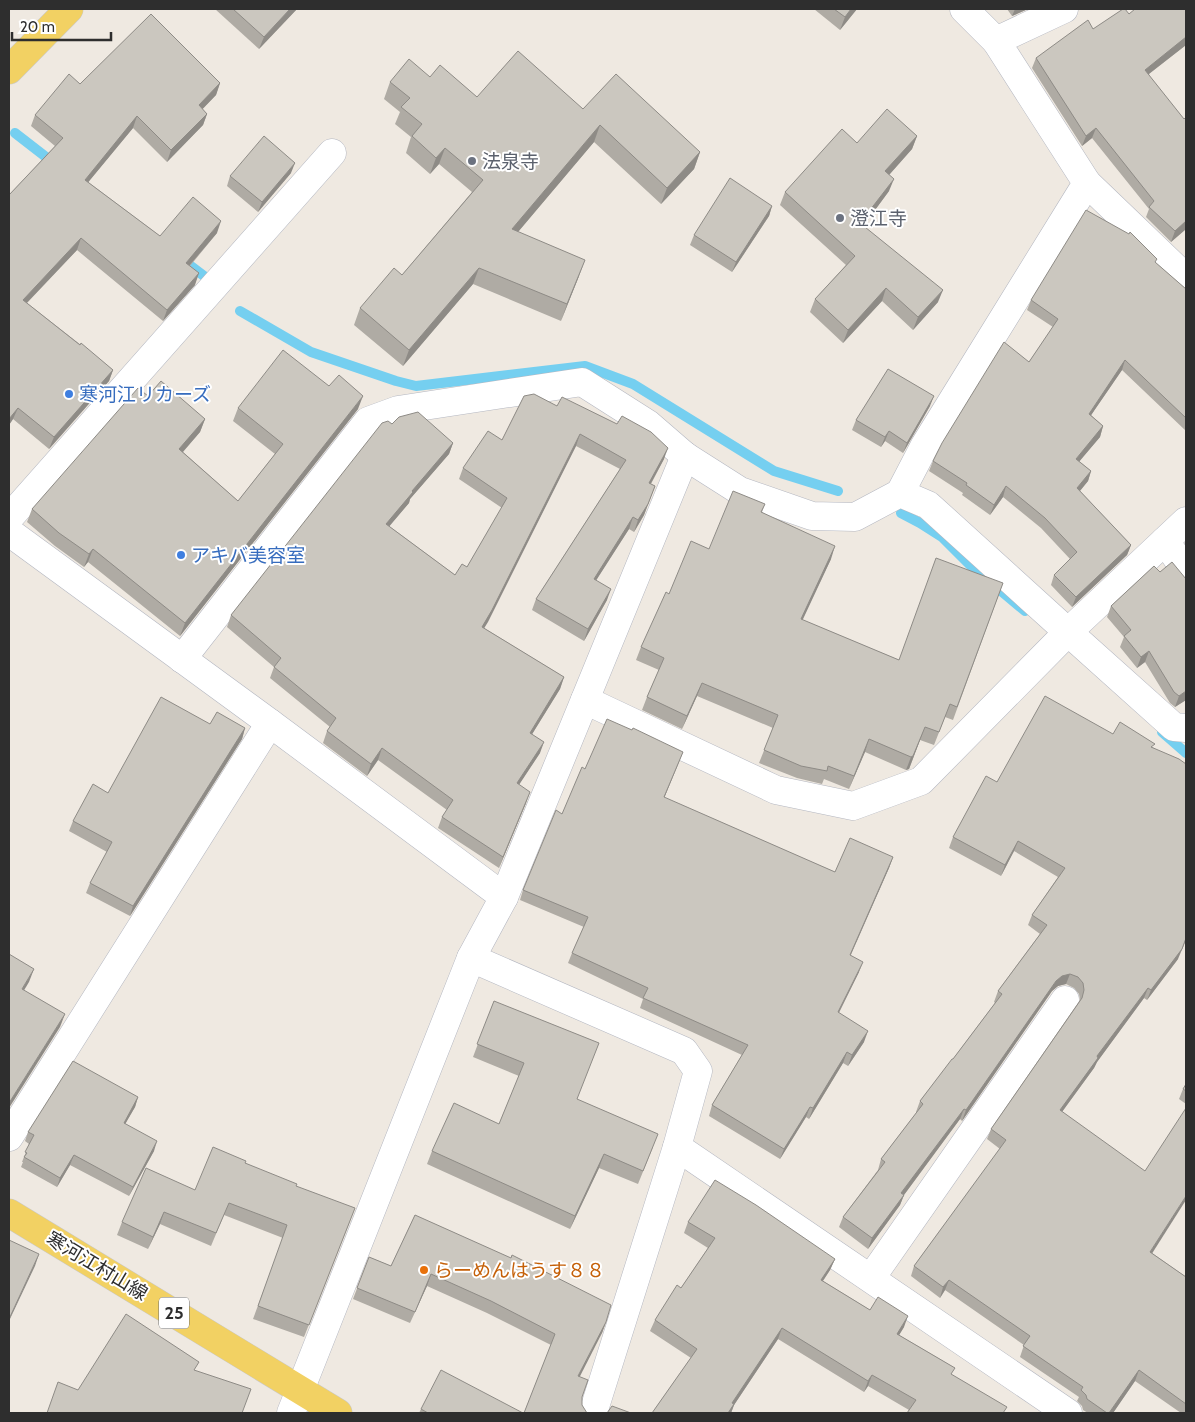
<svg xmlns="http://www.w3.org/2000/svg" width="1195" height="1422" font-family="Cabin,'Noto Sans JP',sans-serif">
	<style>
		.lines { fill: none; stroke-linecap: round; stroke-linejoin: round }
		.stream { stroke: #75cff0; stroke-width: 10 }
		.minor-casing { stroke: #b4b7c1; stroke-width: 29 }
		.major-casing { stroke: #c9c9c9; stroke-width: 29 }
		.minor { stroke: #fff; stroke-width: 28 }
		.major { stroke: #f2d163; stroke-width: 28 }
		.wall { fill: #afaba4 }
		.shaded-wall { fill: #8e8b86 }
		.building { fill: #cbc7bf; stroke: #8e8b86 }
		.worship-dot { fill: #6b7280; stroke: #fff; stroke-width: 2 }
		.shop-dot { fill: #3f7fe0; stroke: #fff; stroke-width: 2 }
		.food-dot { fill: #e8710a; stroke: #fff; stroke-width: 2 }
		.labels { text-anchor: middle; dominant-baseline: central; stroke-width: 4; stroke-linejoin: round; paint-order: stroke }
		.shield { fill: #fff; stroke: #6d6d6d; stroke-width: 1 }
		.shield-label { font-size: 18px; font-weight: bold; fill: #2e2e2e }
		.worship-label { font-size: 19px; fill: #5b616d; stroke: #fff; text-anchor: start }
		.shop-label { font-size: 19px; fill: #366cbe; stroke: #fff; text-anchor: start }
		.street-label { font-size: 19px; fill: #2e2e2e; stroke: #fff }
		.food-label { font-size: 19px; fill: #c56008; stroke: #fff; text-anchor: start }
	</style>
	<rect width="100%" height="100%" fill="#efe9e1"/>
	<g class="lines">
		<g class="stream">
			<path d="M15 133 55 164"/>
			<path d="M179 257 204 276"/>
			<path d="M240 311 311 352 396 381 416 386 585 366 633 384 774 471 838 491"/>
			<path d="M901 513 920 523 942 537 970 565 1025 611"/>
			<path d="M1162 732 1186 753"/>
		</g>
		<g class="minor-casing">
			<g id="minor">
				<path d="M964 9 996 41 1064 9"/>
				<path d="M1087 183 1186 278"/>
				<path d="M900 493 925 445 1087 183 996 41"/>
				<path d="M9 518 332 153"/>
				<path d="M9 532 270 723 504 897"/>
				<path d="M1165 541 1186 571"/>
				<path d="M182 659 368 421 398 410 582 382 648 424 685 456 740 491 812 516 855 517 900 493 928 505 1068 632 1174 727 1186 728"/>
				<path d="M585 700 776 790 853 806 921 781 1068 632 1186 521"/>
				<path d="M471 958 684 1051 698 1071 677 1147 593 1413"/>
				<path d="M9 1137 270 723"/>
				<path d="M677 1147 1068 1413"/>
				<path d="M871 1278 1065 1000"/>
				<path d="M291 1413 471 958 504 897 685 456"/>
			</g>
		</g>
		<g class="major-casing">
			<g id="major">
				<path d="M9 70 69 9"/>
				<path d="M9 1213 338 1413"/>
			</g>
		</g>
		<use href="#minor" class="minor"/>
		<use href="#major" class="major"/>
	</g>
	<g class="wall">
		<path d="M215 9H297L259 49Z"/>
		<path d="M814 9H857L840 30Z"/>
		<path d="M1007 9H1028L1012 16Z"/>
		<path d="M1186 9V45L1149 74 1186 229 1171 242 1146 217 1149 209 1092 138 1082 146 1032 68 1036 58 1093 29 1129 14Z"/>
		<path d="M430 77 477 97 583 109 700 152 694 169 661 204 594 142 518 232 579 276 561 321 473 284 403 366 354 325 360 308 402 275 472 192 439 164 430 174 406 153 411 137 395 124 400 112 384 99 390 82Z"/>
		<path d="M220 83 216 95 202 109 207 114 203 125 167 162 133 128 88 182 160 236 217 233 190 266 195 285 163 321 77 250 27 303 113 370 109 381 49 449 13 419 9 425V195L55 146 31 126 35 115 80 84Z"/>
		<path d="M917 136 912 149 889 175V191L863 226 938 302 913 330 882 301 843 343 810 312 815 299 846 265 780 205 785 192 857 143Z"/>
		<path d="M291 173 258 212 227 186 230 176Z"/>
		<path d="M772 206 769 216 732 272 690 245 694 235Z"/>
		<path d="M1156 263 1186 289V431L1122 370 1091 415 1103 426 1100 437 1079 461 1091 471 1088 481 1080 491 1131 545 1127 555 1072 607 1051 585 1054 575 1070 559 1041 528 1003 497 990 515 962 495 963 493 929 471 933 461 1029 362 1053 327 1027 310 1031 300Z"/>
		<path d="M148 396 205 419 200 432 183 452 238 501 275 454 233 421 238 408 358 409 180 636 88 562 84 567 55 546 27 522 32 509Z"/>
		<path d="M524 396 664 459 651 484 655 486 644 515 634 532 629 529 596 580 607 600 584 641 532 610 536 599 620 469 576 446 484 628 564 677 560 689 532 734 540 753 519 784 526 803 499 868 438 828 442 817 447 810 378 760 367 776 323 743 327 731 330 727 270 678 274 667 227 627 231 615 392 424 453 443 449 454 410 499 409 503 389 526 455 575 467 567 502 508 459 479 463 468 502 440Z"/>
		<path d="M930 406 903 453 885 441 881 447 852 430 856 420Z"/>
		<path d="M765 504 762 512 831 559 802 620 899 660 1003 583 953 720 945 717 934 745 920 740 909 769 906 770 865 752 849 789 824 779 822 784 797 778 759 763 773 728 697 696 682 729 642 710 647 697 659 670 636 660 641 647 669 594 709 549Z"/>
		<path d="M1154 566 1186 700 1175 707 1170 703 1145 662 1137 668 1120 647 1124 637 1107 617 1111 606Z"/>
		<path d="M210 724 245 728 242 739 130 916 86 893 90 883 107 852 69 831 73 821 108 793Z"/>
		<path d="M1113 734 1154 748 1178 959 1147 1000 1144 998 1097 1062 1094 1068 1062 1112 1152 1253 1186 1277V1413H1181L1135 1381 1113 1413H1088L1083 1410 1082 1406 1077 1401 1079 1397 1020 1357 1024 1345 945 1290 940 1298 911 1276 914 1266 1000 1149 987 1139 991 1129 1080 1000 1079 994 1074 988 1066 984 1058 986 1052 991 962 1121 960 1119 904 1195 900 1205 868 1249 839 1227 843 1217 878 1170 881 1159 917 1112H916L920 1101 953 1059 995 1003 994 1002 998 991 1040 934 1028 925 1032 915 1058 877 1014 851 1001 876 949 848 953 837 997 782Z"/>
		<path d="M683 752 664 798 835 872 893 857 889 868 850 955 859 972 839 1013 864 1042 848 1066 843 1063 809 1119 806 1117 780 1159 709 1116 712 1105 742 1055 640 1008 643 999 568 963 572 953 584 927 520 900 523 890 585 769Z"/>
		<path d="M494 1001 577 1099 653 1147 638 1184 599 1168 570 1229 427 1164 432 1151 499 1124 519 1076 473 1057Z"/>
		<path d="M1186 1084V1104L1179 1099 1183 1089Z"/>
		<path d="M138 1097 135 1107 125 1124 154 1151 129 1196 70 1165 57 1187 21 1167 23 1162H22L29 1144 25 1141 28 1132Z"/>
		<path d="M245 1163 296 1186 350 1221 304 1337 253 1319 283 1238 224 1215 211 1246 160 1224 148 1249 117 1235 122 1222 195 1190Z"/>
		<path d="M415 1215 606 1322 602 1333 524 1413 551 1345 487 1313 427 1286 410 1323 353 1299 369 1257 391 1266Z"/>
		<path d="M688 1222 835 1259 830 1270 823 1281 870 1310 904 1327 899 1335 955 1368 909 1410 868 1386 864 1392 778 1339 734 1405 731 1413H652L691 1358 650 1331 655 1320 681 1288 708 1248 684 1233Z"/>
		<path d="M421 1409 523 1413H419Z"/>
	</g>
	<g class="shaded-wall">
		<path d="M290 9H297L259 49 264 37Z"/>
		<path d="M851 9H857L840 30 845 17Z"/>
		<path d="M1015 9H1028L1012 16Z"/>
		<path d="M1186 37V45L1141 80 1145 70Z"/>
		<path d="M220 83 216 95 195 117 199 105Z"/>
		<path d="M207 114 203 125 167 162 171 150Z"/>
		<path d="M137 116 133 128 81 191 85 180Z"/>
		<path d="M600 125 594 142 506 246 512 229Z"/>
		<path d="M1096 128 1092 138 1082 146 1086 136Z"/>
		<path d="M917 136 912 149 881 184 885 171Z"/>
		<path d="M445 148 439 164 430 174 436 158Z"/>
		<path d="M700 152 694 169 661 204 667 188Z"/>
		<path d="M295 163 291 173 258 212 262 202Z"/>
		<path d="M894 179 889 191 856 236 860 223Z"/>
		<path d="M772 206 769 216 732 272 736 262Z"/>
		<path d="M221 221 217 233 182 274 186 263Z"/>
		<path d="M1186 221V229L1171 242 1175 231Z"/>
		<path d="M81 238 77 250 19 311 23 300Z"/>
		<path d="M585 260 579 276 561 321 567 304Z"/>
		<path d="M479 268 473 284 403 366 409 350Z"/>
		<path d="M199 273 195 285 163 321 167 310Z"/>
		<path d="M886 288 882 301 843 343 848 330Z"/>
		<path d="M943 290 938 302 913 330 918 317Z"/>
		<path d="M1125 360 1122 370 1085 424 1089 414Z"/>
		<path d="M113 370 109 381 49 449 54 437Z"/>
		<path d="M363 396 358 409 180 636 185 623Z"/>
		<path d="M934 396 930 406 903 453 907 443Z"/>
		<path d="M18 408 13 419 9 425V419Z"/>
		<path d="M205 419 200 432 174 462 179 449Z"/>
		<path d="M1103 426 1100 437 1073 469 1076 459Z"/>
		<path d="M889 431 885 441 881 447 885 437Z"/>
		<path d="M580 434 576 446 488 622 478 638 482 627Z"/>
		<path d="M453 443 449 454 410 499 409 503 382 535 386 524 412 491Z"/>
		<path d="M668 448 664 459 645 494 649 483Z"/>
		<path d="M1091 471 1088 481 1074 498 1077 488Z"/>
		<path d="M655 486 644 515 634 532 638 520Z"/>
		<path d="M1006 486 1003 497 990 515 994 505Z"/>
		<path d="M633 517 629 529 590 590 594 579Z"/>
		<path d="M1131 545 1127 555 1072 607 1076 597Z"/>
		<path d="M835 546 831 559 797 632 801 619Z"/>
		<path d="M93 549 88 562 84 567 89 554Z"/>
		<path d="M611 589 607 600 584 641 588 629Z"/>
		<path d="M1149 651 1145 662 1137 668 1141 657Z"/>
		<path d="M564 677 560 689 526 744 530 733Z"/>
		<path d="M702 683 697 696 682 729 687 716Z"/>
		<path d="M1186 691V700L1175 707 1179 696Z"/>
		<path d="M925 727 909 769 906 770 911 757Z"/>
		<path d="M245 728 242 739 130 916 133 906Z"/>
		<path d="M869 739 865 752 849 789 854 776Z"/>
		<path d="M544 742 540 753 513 794 517 783Z"/>
		<path d="M382 748 378 760 367 776 371 764Z"/>
		<path d="M683 752 679 762 660 808 664 797Z"/>
		<path d="M530 792 526 803 499 868 503 857Z"/>
		<path d="M1018 841 1014 851 1001 876 1005 865Z"/>
		<path d="M893 857 889 868 846 966 850 955Z"/>
		<path d="M1186 938V940L1178 959 1147 1000 1151 990Z"/>
		<path d="M863 962 859 972 834 1022 838 1012Z"/>
		<path d="M34 969 29 982 17 1002 22 989Z"/>
		<path d="M1070 974 1066 984 1058 986 1052 991 962 1121 966 1110 1056 981 1062 976Z"/>
		<path d="M1148 988 1144 998 1097 1062 1094 1068 1056 1120 1060 1110 1097 1056Z"/>
		<path d="M65 1014 60 1027 9 1108V1103Z"/>
		<path d="M868 1031 864 1042 848 1066 852 1055Z"/>
		<path d="M847 1052 843 1063 809 1119 813 1108Z"/>
		<path d="M138 1097 135 1107 120 1133 124 1123Z"/>
		<path d="M810 1107 806 1117 780 1159 784 1149Z"/>
		<path d="M964 1109 960 1119 898 1203 901 1193Z"/>
		<path d="M157 1141 154 1151 129 1196 133 1187Z"/>
		<path d="M604 1154 599 1168 570 1229 575 1216Z"/>
		<path d="M74 1155 70 1165 57 1187 60 1178Z"/>
		<path d="M904 1195 900 1205 868 1249 872 1238Z"/>
		<path d="M1186 1196V1200L1146 1263 1150 1252Z"/>
		<path d="M164 1212 160 1224 148 1249 153 1237Z"/>
		<path d="M39 1254 35 1266 9 1321V1319Z"/>
		<path d="M835 1259 830 1270 816 1291 821 1280Z"/>
		<path d="M431 1274 427 1286 410 1323 415 1312Z"/>
		<path d="M949 1280 945 1290 940 1298 943 1287Z"/>
		<path d="M908 1316 904 1327 893 1345 897 1334Z"/>
		<path d="M606 1322 602 1333 574 1388 578 1376Z"/>
		<path d="M782 1328 778 1339 734 1405 731 1413H728L732 1403Z"/>
		<path d="M1139 1370 1135 1381 1113 1413H1109Z"/>
		<path d="M872 1375 868 1386 864 1392 868 1381Z"/>
	</g>
	<g class="building">
		<path d="M233 9H290L264 37Z"/>
		<path d="M834 9H851L845 17Z"/>
		<path d="M1123 9H1125L1129 14 1135 9H1186V37L1145 70 1184 119 1186 117V221L1175 231 1149 207 1154 201 1096 128 1086 136 1036 58 1088 20 1093 29Z"/>
		<path d="M151 14 220 83 199 105 207 114 171 150 137 116 85 180 160 236 193 197 221 221 186 263 199 273 167 310 81 238 23 300 80 345 81 343 113 370 54 437 18 408 9 419V195L63 138 35 115 69 74 80 84Z"/>
		<path d="M518 51 583 109 616 74 700 152 667 188 600 125 512 229 585 260 567 304 479 268 409 350 360 308 394 268 402 275 483 180 445 148 436 158 412 136 422 124 401 107 410 98 390 82 409 59 430 77 440 65 477 97Z"/>
		<path d="M887 109 917 136 885 171 894 179 860 223 943 290 918 317 886 288 848 330 815 299 855 256 785 192 842 129 857 143Z"/>
		<path d="M264 136 295 163 262 202 230 176Z"/>
		<path d="M730 178 772 206 736 262 694 235Z"/>
		<path d="M1086 210 1129 234 1130 232 1157 259 1155 262 1186 289V418L1125 360 1089 414 1103 426 1076 459 1091 471 1077 488 1131 545 1076 597 1054 575 1077 552 1045 518 1006 486 994 505 966 485 967 483 933 461 942 443 1004 342 1029 362 1058 319 1031 300Z"/>
		<path d="M283 350 329 386 339 375 363 396 185 623 93 549 89 554 59 533 32 509 138 388 148 396 161 381 205 419 179 449 238 501 283 444 238 408Z"/>
		<path d="M888 369 934 396 907 443 889 431 885 437 856 420Z"/>
		<path d="M534 394 557 406 562 397 617 424 622 416 651 432 668 448 649 483 655 486 648 504 638 520 633 517 594 579 611 589 588 629 536 599 626 460 580 434 492 610 482 627 564 677 530 733 544 742 517 783 530 792 503 857 442 817 453 800 382 748 371 764 327 731 336 718 274 667 281 658 231 615 382 423 388 421 392 424 399 417 418 412 453 443 412 491 413 492 386 524 455 575 462 564 467 567 507 498 463 468 488 431 502 440 524 396Z"/>
		<path d="M733 491 765 504 761 512 835 546 801 619 899 660 936 558 1003 583 957 707 950 704 939 732 925 727 913 756 911 757 869 739 854 776 828 766 827 771 801 766 764 750 778 715 702 683 687 716 647 697 664 658 641 647 666 592 669 594 691 541 709 549Z"/>
		<path d="M1172 562 1186 579V691L1179 696 1174 692 1149 651 1141 657 1124 636 1131 630 1111 606 1154 566 1160 572Z"/>
		<path d="M1045 696 1113 734 1120 722 1155 744 1151 747 1179 759 1186 764V938L1182 949 1151 990 1148 988 1097 1056 1098 1058 1060 1110 1145 1171 1186 1108V1196L1150 1252 1186 1277V1404L1139 1370 1109 1413H1107L1087 1399 1086 1395 1081 1390 1083 1387 1023 1346 1030 1336 949 1280 943 1287 914 1266 1006 1140 991 1129 1082 998 1084 990 1083 983 1078 977 1070 974 1062 976 1056 981 966 1110 964 1109 901 1193 904 1195 872 1238 843 1217 885 1162 881 1159 923 1104 920 1101 952 1059H953L1002 994 998 991 1047 925 1032 915 1065 868 1018 841 1005 865 953 837 986 776 997 782Z"/>
		<path d="M161 697 210 724 217 712 245 728 133 906 90 883 112 842 73 821 93 784 108 793Z"/>
		<path d="M607 719 632 730 633 728 683 752 664 797 835 872 850 838 893 857 850 955 863 962 838 1012 868 1031 852 1055 847 1052 813 1108 810 1107 784 1149 712 1105 748 1045 643 998 648 988 572 953 588 917 523 890 556 810 562 814 582 767 585 769Z"/>
		<path d="M9 954 34 969 22 989 65 1014 9 1103Z"/>
		<path d="M494 1001 599 1043 577 1099 658 1134 643 1171 604 1154 575 1216 432 1151 454 1103 499 1124 524 1063 477 1044Z"/>
		<path d="M73 1061 138 1097 124 1123 157 1141 133 1187 74 1155 60 1178 24 1157 27 1153 25 1152 34 1135 28 1132Z"/>
		<path d="M1186 1084V1091L1183 1089Z"/>
		<path d="M213 1147 246 1161 245 1163 297 1184 296 1186 355 1208 309 1325 258 1306 287 1225 229 1203 216 1233 164 1212 153 1237 122 1222 146 1168 195 1190Z"/>
		<path d="M715 1180 756 1205 835 1259 821 1280 870 1310 878 1297 908 1316 897 1334 955 1368 951 1374 1007 1407 1003 1413H907L916 1400 872 1375 868 1381 782 1328 732 1403 734 1404 728 1413H652L697 1349 655 1320 677 1285 681 1288 715 1238 688 1222Z"/>
		<path d="M415 1215 511 1258 512 1255 611 1305 606 1322 578 1376 588 1380 582 1397V1405L587 1413H524L555 1334 491 1301 431 1274 415 1312 357 1288 369 1257 391 1266Z"/>
		<path d="M9 1240 39 1254 9 1319Z"/>
		<path d="M126 1314 199 1362 194 1370 251 1389 242 1413H47L58 1382 78 1390Z"/>
		<path d="M441 1370 523 1413H428L421 1409Z"/>
		<path d="M612 1406 631 1413H607Z"/>
	</g>
	<g class="worship-dot">
		<circle cx="472" cy="161" r="5"/>
		<circle cx="840" cy="218" r="5"/>
	</g>
	<g class="shop-dot">
		<circle cx="69" cy="394" r="5"/>
		<circle cx="181" cy="555" r="5"/>
	</g>
	<circle class="food-dot" cx="424" cy="1270" r="5"/>
	<g class="labels">
		<rect class="shield" x="159" y="1297.5" width="30" height="31" rx="4"/>
		<g class="shield-label">
			<text x="174" y="1313">25</text>
		</g>
		<g class="worship-label">
			<text x="482" y="161">法泉寺</text>
			<text x="850" y="218">澄江寺</text>
		</g>
		<g class="shop-label">
			<text x="79" y="394">寒河江リカーズ</text>
			<text x="191" y="555">アキバ美容室</text>
		</g>
		<g class="street-label">
			<text transform="translate(97 1266) rotate(31)">寒河江村山線</text>
		</g>
		<g class="food-label">
			<text x="434" y="1270">らーめんはうす８８</text>
		</g>
	</g>
	<rect width="1195" height="1422" fill="none" stroke="#2e2e2e" stroke-width="20"/>
	<path d="M12 32v8h99v-8" fill="none" stroke="#2e2e2e" stroke-width="2.5"/>
	<text x="20" y="32" font-size="15" fill="#2e2e2e" stroke="#ffffff" stroke-width="4" paint-order="stroke">20 m</text>
</svg>
